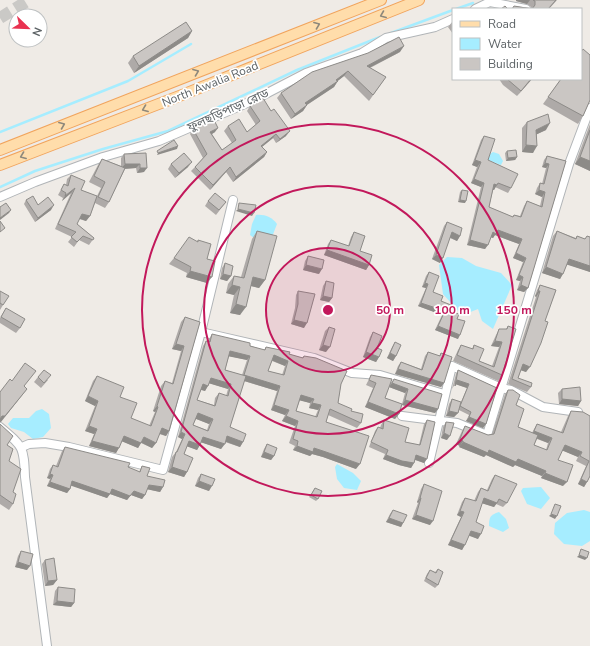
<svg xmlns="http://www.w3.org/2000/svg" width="590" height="646" font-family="'Nunito Sans','Noto Sans Bengali',sans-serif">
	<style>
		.water { fill: #a6edff }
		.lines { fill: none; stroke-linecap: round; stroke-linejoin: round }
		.stream { stroke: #a6edff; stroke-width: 2.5 }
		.highway-tunnel { stroke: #cac9c6; stroke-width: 12; stroke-dasharray: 12 6; stroke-linecap: butt }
		.minor-casing { stroke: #b1b5b8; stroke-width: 10 }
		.major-casing { stroke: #f1a45d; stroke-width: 12 }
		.minor { stroke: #fff; stroke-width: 8 }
		.major { stroke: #ffddab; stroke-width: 10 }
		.wall { fill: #aeaaa8; fill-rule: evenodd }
		.shaded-wall { fill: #8d8b88 }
		.building { fill: #cac6c3; stroke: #8d8b88; fill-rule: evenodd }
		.oneway { stroke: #8e887b }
		.ring { fill: none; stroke: #c2185b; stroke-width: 2 }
		.labels { text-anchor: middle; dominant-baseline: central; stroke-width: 3.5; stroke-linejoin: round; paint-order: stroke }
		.street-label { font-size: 12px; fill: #5d6366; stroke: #fff }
		.centre { fill: #c2185b; stroke: #fff; stroke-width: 2 }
		.ring-label { font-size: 12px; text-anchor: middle; font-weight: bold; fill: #c2185b; stroke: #fff; stroke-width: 3.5; stroke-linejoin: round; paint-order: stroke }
	</style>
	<rect width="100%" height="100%" fill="#efebe6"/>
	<g class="water">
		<path d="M493 152 499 154 503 161 501 165 485 159 487 156Z"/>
		<path d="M256 215C264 214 272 217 277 224L272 237 254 238 250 235 252 224Z"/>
		<path d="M447 257 462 258 476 266 501 273 512 285 493 329 482 321 478 309 468 313 459 312 443 294 439 265Z"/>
		<path d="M42 409 49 414 51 428 43 437 33 439 24 432 11 428 8 424 13 418H29L36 411Z"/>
		<path d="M337 464 353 473 361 481 357 490 344 488 337 479 335 467Z"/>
		<path d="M541 487 550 498 541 509 527 504 521 491 523 488Z"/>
		<path d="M584 510 590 512V541L582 546 564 544 554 534 555 523 567 513Z"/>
		<path d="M499 512 506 519 509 528 503 532 489 526C489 517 490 515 499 512Z"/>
	</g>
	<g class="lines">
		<g class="stream">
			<path d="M456 9 473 3"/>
			<path d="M391 33 453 10"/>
			<path d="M0 132 128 81 191 44"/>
			<path d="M0 187 35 171 103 149 168 131 297 70 380 37"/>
		</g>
		<path class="highway-tunnel" d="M0 18 29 0"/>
		<g class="minor-casing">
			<g id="minor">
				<path d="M475 9 490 2 526 9"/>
				<path d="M0 197 35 182 103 157 159 141 254 100 306 73 362 53 386 38 435 27 453 19"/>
				<path d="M201 332 314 358 352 373 380 375 444 394"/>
				<path d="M402 416 457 423 487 435 569 164 590 108"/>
				<path d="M0 427C23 446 24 447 25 477L47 646"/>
				<path d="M22 447 29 444 45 443 69 447 163 470 201 332 233 200"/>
				<path d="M429 463 452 366 501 388 511 390 543 407 578 412"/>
			</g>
		</g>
		<g class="major-casing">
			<g id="major">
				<path d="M0 150 381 0"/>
				<path d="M0 165 182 95 419 0"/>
			</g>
		</g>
		<use href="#minor" class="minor"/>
		<use href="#major" class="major"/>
	</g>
	<g class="wall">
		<path d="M516 0H557L549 9H512L514 6 531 8V7L527 4 516 1Z"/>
		<path d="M453 21V34L448 27Z"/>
		<path d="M192 31 188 38 134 73 128 63 133 56Z"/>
		<path d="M400 52 370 68 386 77 369 101 344 76 337 81 334 87 307 105 303 111 291 119 277 98 281 93Z"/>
		<path d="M499 79H532L517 96 503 85Z"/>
		<path d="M561 79 589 103 583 116 578 124 543 104Z"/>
		<path d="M250 106 286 136 276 143 273 138 262 147 267 152 264 157 233 182 226 172 210 190 191 171 195 167 203 158 190 134 193 129 215 132 212 134 222 150 232 143 224 131 228 126 247 132 256 125 247 111Z"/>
		<path d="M527 122 546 130 537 134 533 153 522 152V128Z"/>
		<path d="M590 124V171L575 164Z"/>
		<path d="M484 136 488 160 511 188 508 193 495 187 494 190H493L489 207 513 217 514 215 520 216 524 206 527 201 540 206 542 197 535 194 537 188 540 183 542 184 546 168 542 167 544 160 547 156 566 161 528 288 524 292 517 290 520 281 516 280 523 262 513 258 519 244 495 235 493 238 491 237 485 249 467 245 481 187 471 183 477 167 472 165 481 140Z"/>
		<path d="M507 151 517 157 515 160 506 161 505 153Z"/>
		<path d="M146 153 144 172 137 173 136 168 125 169 109 202 105 208 95 203 90 216 86 221 79 219 77 224 94 238 89 245 79 240 74 247 68 242 72 237 55 229 71 193 62 201 63 198 58 195 64 184 66 185 67 179 71 175 81 190 97 196 101 188 89 182 98 165 102 159 121 166V158L124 154Z"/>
		<path d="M171 164 188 167 175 178 168 169Z"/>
		<path d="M462 190 465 203 458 202 460 192Z"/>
		<path d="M26 200 38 205 51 210 35 222 24 204Z"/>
		<path d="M208 201 226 202 216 215 205 206Z"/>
		<path d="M447 222 460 236 457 241 450 238 440 263 432 259 444 226Z"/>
		<path d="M257 231 265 280 259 288 251 286 240 315 230 313 234 295 226 293 228 284 234 276 241 277 252 239Z"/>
		<path d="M557 231 576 238 577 236 585 239 587 236 590 237V272L567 264 560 279 542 273 553 236Z"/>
		<path d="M354 232 360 251 369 265 366 270 324 255 328 244 331 240 348 246 351 237Z"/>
		<path d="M198 240 207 259V283L186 277 187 273 169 264 174 258 197 242Z"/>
		<path d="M308 256 319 274 303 270 305 261Z"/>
		<path d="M225 263 231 276 227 281 220 279 222 268Z"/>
		<path d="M429 272 433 292 448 311 457 319 458 339 435 330 442 315 418 306 426 288 422 287 426 276Z"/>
		<path d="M326 281 332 298 329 302 320 300 323 286Z"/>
		<path d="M540 285 556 290 526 372 521 370 518 378 531 387 527 392 508 384 536 297 535 296 537 290Z"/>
		<path d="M0 291 3 305 0 310Z"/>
		<path d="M298 291 304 328 291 324 295 308 296 295Z"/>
		<path d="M6 308 20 328 16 333 0 323V318Z"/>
		<path d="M185 317 200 322 169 431 166 436 159 434 156 443 152 448 141 443 138 448 122 441 116 453 89 446 94 434 85 431 95 406 85 401 93 381 97 376 120 397 131 418 149 426 155 412 153 411 161 386 165 381 172 383 181 351 172 349 181 322Z"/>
		<path d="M508 326 502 375 498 381 453 361 458 350 461 345 472 349 474 345 479 361 492 366 499 347 491 346 496 335 499 329H506Z"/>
		<path d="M329 327 326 352 319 350 325 331Z"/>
		<path d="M373 332 379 357 376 362 363 357 370 337Z"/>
		<path d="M212 334 264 350 266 347 302 358 304 356 341 384 338 403 351 411 361 423 357 428 328 415 326 422 356 469 323 457 312 454 310 456 293 450 295 446 289 443 295 426 282 421 285 415 271 410 277 391 244 381 230 427 243 442 240 447 225 442 221 449 201 442 197 450 187 446 184 454 187 472 184 477 168 472 172 457 176 452 182 439 178 437 203 346 206 341 208 342 209 339ZM229 356 247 360 242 375 225 370ZM272 361 285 366 282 375 268 371ZM209 383 228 389 226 396 219 393 215 398 214 405 197 400 201 390 205 391ZM300 400 310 403 309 408 318 410 315 417 296 411ZM196 419 209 424 207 430 193 425Z"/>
		<path d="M395 342 396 356 393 361 387 358 392 347Z"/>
		<path d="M428 352 439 356 441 353 444 383 441 387 395 374 398 366 401 362 421 369 425 356Z"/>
		<path d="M458 370 497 388 486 424 483 428 466 421 469 415 459 410 458 413 454 417 446 416 449 404 452 399 461 402 467 388 455 384 452 389 456 374Z"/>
		<path d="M371 375 385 398 402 404 405 393 389 387 390 384 394 379 438 409 435 413 402 405 395 419 365 407 373 388 366 385Z"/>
		<path d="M38 377 48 380 41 388 34 382Z"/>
		<path d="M562 389 581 401 578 406 559 404 558 393Z"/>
		<path d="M508 390 516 405 518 427 532 433 534 429 537 424 561 432 568 416 571 411 590 416V476L587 482 584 487 578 484 586 466 576 461 578 457 562 450 558 460 563 486 541 478 542 476 515 465 513 467 486 455 484 457 459 447 460 446 456 444 462 431 465 426 488 435 492 434 505 394ZM537 439 548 443 546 450 534 445Z"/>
		<path d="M384 420 405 442 419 445 424 424 427 420 424 463 415 460 414 463 411 468 399 465 383 459 385 454 369 447 375 431 378 427 380 428 381 425Z"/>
		<path d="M446 422 447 440 441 438 443 427Z"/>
		<path d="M0 424 7 445 13 492V504L9 510 0 504Z"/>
		<path d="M267 444 274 456 271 460 261 457 264 449Z"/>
		<path d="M65 447 128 467 139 472 142 466 147 476 163 487 160 492 147 489 145 495 142 499 131 495 127 500 110 494 107 498 71 485 70 489 67 493 47 486 50 479 47 478 50 469 53 465 56 466 62 451Z"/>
		<path d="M201 474 209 491 195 486 198 478Z"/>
		<path d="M495 475 507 503 503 507 496 504 494 507 482 503 476 522 478 539 469 535 462 550 448 545 461 517 457 515 462 502 465 498 474 501 478 492 481 488 487 490 492 479Z"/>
		<path d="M424 484 430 525 412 519 418 503 417 502 421 489Z"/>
		<path d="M315 488 318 499 316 501 309 497Z"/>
		<path d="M393 510 403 523 401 527 386 522 390 514Z"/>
		<path d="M21 551 27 570 15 567 18 556Z"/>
		<path d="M45 560 57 580 53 585 45 586 42 564Z"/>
		<path d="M438 569V585L435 588 424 581 427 574 430 570 435 572Z"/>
		<path d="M58 587 74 603 71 607 53 605 55 591Z"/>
	</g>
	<g class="shaded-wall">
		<path d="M516 0H530L527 4 516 1Z"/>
		<path d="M192 31 188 38 134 73 139 66Z"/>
		<path d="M404 46 400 52 363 71 367 66Z"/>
		<path d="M348 71 344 76 334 84 338 81 334 87 302 108 305 103Z"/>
		<path d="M531 79H532L517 96 521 91Z"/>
		<path d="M307 105 303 111 291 119 295 114Z"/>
		<path d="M550 123 546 130 531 137 536 130Z"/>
		<path d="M218 128 215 132 207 137 210 132Z"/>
		<path d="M290 131 286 136 276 143 280 139Z"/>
		<path d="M276 134 273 138 258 150 261 146Z"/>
		<path d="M526 145 537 146 533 153 522 152Z"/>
		<path d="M178 146 177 149 157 155 158 153Z"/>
		<path d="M267 152 264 157 233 182 236 177Z"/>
		<path d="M517 157 515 160 506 161 508 158Z"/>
		<path d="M580 157 590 161V171L575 164Z"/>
		<path d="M475 160 481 162 477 167 472 165Z"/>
		<path d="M192 162 188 167 175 178 179 173Z"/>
		<path d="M545 163 549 164 546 168 542 167Z"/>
		<path d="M125 164H140L136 168 121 169Z"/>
		<path d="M230 167 226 172 210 190 213 185Z"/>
		<path d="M140 168H147L144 172 137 173Z"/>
		<path d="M474 179 484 183 481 187 471 183Z"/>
		<path d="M494 184 497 185 494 190 491 189Z"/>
		<path d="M75 188 71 193 62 201 65 196Z"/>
		<path d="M539 190 545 192 542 197 535 194Z"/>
		<path d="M460 200 466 201 465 203 458 202Z"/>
		<path d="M54 205 51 210 35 222 38 218Z"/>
		<path d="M238 209 254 213 252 216 236 211Z"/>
		<path d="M11 210 9 213 0 220V218Z"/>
		<path d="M82 214 90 216 86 221 78 218Z"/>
		<path d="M498 230 522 239 519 244 495 235 493 238 490 237 493 232Z"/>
		<path d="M452 232 460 236 457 241 449 237Z"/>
		<path d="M470 240 488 245 485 249 467 245Z"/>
		<path d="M327 250 369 265 366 270 324 255Z"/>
		<path d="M516 253 526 258 523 262 513 258Z"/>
		<path d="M436 255 443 258 440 263 432 259Z"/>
		<path d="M569 259 590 266V272L565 264Z"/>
		<path d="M306 265 322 269 319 274 303 270Z"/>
		<path d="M546 267 563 274 560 279 542 273Z"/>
		<path d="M190 271 212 277 207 283 186 277Z"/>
		<path d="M223 274 231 276 227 281 220 279Z"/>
		<path d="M519 275 523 277 520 281 516 280Z"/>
		<path d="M253 277 265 280 259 288 247 285Z"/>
		<path d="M425 283 428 284 426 288 422 287Z"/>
		<path d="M232 285 240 287 234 295 226 293Z"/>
		<path d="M521 285 528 288 524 292 517 290Z"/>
		<path d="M538 291H540L536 297 535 296Z"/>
		<path d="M323 296 332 298 329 302 320 300Z"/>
		<path d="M421 303 445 311 442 315 418 306Z"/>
		<path d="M236 304 246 307 240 315 230 313Z"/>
		<path d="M294 320 307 323 304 328 291 324Z"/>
		<path d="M438 326 460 335 458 339 435 330Z"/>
		<path d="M495 341 502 342 499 347 491 346Z"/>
		<path d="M176 344 184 346 181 351 172 349Z"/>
		<path d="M323 345 330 347 326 352 319 350Z"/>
		<path d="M230 351 250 356 247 360 227 356Z"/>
		<path d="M366 352 379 357 376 362 363 357Z"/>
		<path d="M390 353 396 356 393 361 387 358Z"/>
		<path d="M274 355 288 361 285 366 271 360Z"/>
		<path d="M523 364 530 367 526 372 520 370Z"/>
		<path d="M398 369 444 383 441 387 395 374Z"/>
		<path d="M244 375 280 386 277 391 241 380Z"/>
		<path d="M211 378 231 384 228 389 208 383Z"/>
		<path d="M457 380 469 384 467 388 455 384Z"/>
		<path d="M392 383 408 389 405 393 389 387Z"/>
		<path d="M203 384 208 386 205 391 199 389Z"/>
		<path d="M27 389 1 422H0V419L2 416Z"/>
		<path d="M301 395 314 399 310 403 298 400Z"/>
		<path d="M88 396 98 401 95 406 85 401Z"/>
		<path d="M562 399 581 401 578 406 559 404Z"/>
		<path d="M405 400 438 409 435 413 402 405Z"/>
		<path d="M368 402 399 414 395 419 365 407Z"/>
		<path d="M312 403 321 405 318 410 309 408Z"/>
		<path d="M274 405 289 410 285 415 271 410Z"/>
		<path d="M157 406 158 407 155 412 153 411Z"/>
		<path d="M449 411 458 413 454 417 446 416Z"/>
		<path d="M198 413 213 419 209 424 194 418Z"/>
		<path d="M286 416 298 421 295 426 282 421Z"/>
		<path d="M469 417 486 424 483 428 466 421Z"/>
		<path d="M89 426 97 429 94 434 85 431Z"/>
		<path d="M162 428 169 431 166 436 158 433Z"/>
		<path d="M534 431 552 438 548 443 531 436Z"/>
		<path d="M181 432 185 434 182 439 178 437Z"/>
		<path d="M444 433 450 436 447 440 441 438Z"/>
		<path d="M124 436 141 443 138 448 121 441Z"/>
		<path d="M227 436 243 442 240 447 224 441Z"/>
		<path d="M144 437 156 443 152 448 140 442Z"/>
		<path d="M203 437 225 444 221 449 200 442Z"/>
		<path d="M460 439 463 441 460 446 456 444Z"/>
		<path d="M92 441 119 448 116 453 89 446Z"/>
		<path d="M189 441 200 445 197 450 186 446Z"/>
		<path d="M463 442 518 459 546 471 542 476 515 465 513 467 486 455 484 457 459 447Z"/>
		<path d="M565 445 582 452 578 457 561 450Z"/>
		<path d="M297 446 314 448 326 452 360 464 356 469 323 457 312 454 310 456 293 450Z"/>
		<path d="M264 452 274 456 271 460 261 457Z"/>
		<path d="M386 455 414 463 411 468 399 465 383 459Z"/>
		<path d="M416 455 427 459 424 463 413 459Z"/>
		<path d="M172 467 187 472 184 477 168 472Z"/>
		<path d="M545 473 567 482 563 486 541 478Z"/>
		<path d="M50 474 53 475 50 479 47 478Z"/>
		<path d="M581 479 587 482 584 487 578 484Z"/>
		<path d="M72 481 112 489 134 491 145 495 142 499 131 495 127 500 110 494 107 498 69 485Z"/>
		<path d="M199 481 212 486 209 491 195 486Z"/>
		<path d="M50 482 70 489 67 493 47 486Z"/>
		<path d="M149 485 163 487 160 492 146 489Z"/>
		<path d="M420 498H421L418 503 417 502Z"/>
		<path d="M484 498 497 503 494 507 481 503Z"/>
		<path d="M460 511 464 512 461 517 457 515Z"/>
		<path d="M551 514 557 516 555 519 549 516Z"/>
		<path d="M416 515 433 521 430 525 412 519Z"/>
		<path d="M389 518 403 523 401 527 386 522Z"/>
		<path d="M471 531 481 534 478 539 467 535Z"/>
		<path d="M451 540 465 545 462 550 448 545Z"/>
		<path d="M579 555 587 558 585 560 577 557Z"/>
		<path d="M18 562 30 566 27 570 15 567Z"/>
		<path d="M57 580 53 585 45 586 48 581Z"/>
		<path d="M57 601 74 603 71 607 53 605Z"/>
	</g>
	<g class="building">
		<path d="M533 0H556L548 9H512L514 6 532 9 535 5V1Z"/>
		<path d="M505 6 508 9H501Z"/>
		<path d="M186 22 192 31 139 66 133 56Z"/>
		<path d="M399 37 404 46 367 66 386 77 373 95 348 71 336 80 338 81 305 103 307 105 295 114 281 93 312 72 368 53Z"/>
		<path d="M583 49 590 55V100L583 116 548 97 561 79H581V52Z"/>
		<path d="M507 79H531L521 91Z"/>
		<path d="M263 98 271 111 274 109 290 131 280 139 276 134 261 146 267 152 236 177 230 167 213 185 195 167 207 154 193 129 214 120 218 128 210 132 222 150 236 140 228 126 239 119 247 132 260 121 250 106Z"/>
		<path d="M548 114 550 123 536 130 537 146 526 145 527 122Z"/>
		<path d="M590 130V161L580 157Z"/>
		<path d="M484 136 495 139 488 160 518 174 511 188 498 183 497 185 494 184 489 207 513 217 514 215 521 217 527 201 542 207 545 192 539 190 540 183 544 184 549 164 545 163 547 156 566 161 528 288 521 285 523 277 519 275 526 258 516 253 522 239 498 230 496 234 493 232 488 245 470 240 484 183 474 179 481 162 475 160Z"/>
		<path d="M174 140 178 146 158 153 157 151Z"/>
		<path d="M516 150 517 157 508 158 507 151Z"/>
		<path d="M146 153 147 168H140V164H125L124 154Z"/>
		<path d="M184 153 192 162 179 173 171 164Z"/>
		<path d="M102 159 125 168 109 202 98 197 105 182 94 176Z"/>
		<path d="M71 175 85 181 81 190 97 196 90 216 82 214 77 224 94 238 93 240 83 236 77 242 71 237 76 232 58 224 75 188 65 196 66 193 61 190 64 184 68 186Z"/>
		<path d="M462 190 468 191 466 201 460 200Z"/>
		<path d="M215 193 226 202 219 210 208 201Z"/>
		<path d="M33 196 38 205 48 197 54 205 38 218 26 200Z"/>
		<path d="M6 203 11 210 0 218V207Z"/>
		<path d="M239 203 256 205 254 213 238 209Z"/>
		<path d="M0 221 5 228 0 232Z"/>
		<path d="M447 222 462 228 460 236 452 232 443 258 436 255Z"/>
		<path d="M257 231 277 236 265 280 253 277 246 307 236 304 240 287 232 285 234 276 244 278Z"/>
		<path d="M557 231 576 239 577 236 585 239 587 236 590 237V266L569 259 563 274 546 267Z"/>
		<path d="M354 232 365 236 360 251 372 255 369 265 327 250 331 240 349 246Z"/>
		<path d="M189 237 198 242V240L211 244 207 259 215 261 212 277 190 271 191 267 174 258Z"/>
		<path d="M308 256 324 260 322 269 306 265Z"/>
		<path d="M225 263 233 266 231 276 223 274Z"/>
		<path d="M429 272 439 276 433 292 443 296 441 301 451 305 448 311 459 314 457 319 465 321 460 335 438 326 445 311 421 303 428 284 425 283Z"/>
		<path d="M326 281 334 283 332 298 323 296Z"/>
		<path d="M540 285 556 290 545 321 548 322 541 343 530 367 523 364 518 378 532 383 531 387 512 379 540 291H538Z"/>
		<path d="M0 291 9 296 3 305 0 303Z"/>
		<path d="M298 291 315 294 307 323 294 320 298 304Z"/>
		<path d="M6 308 25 319 20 328 1 317Z"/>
		<path d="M185 317 200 322 169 431 162 428 156 443 144 437 141 443 124 436 119 448 92 441 97 429 89 426 98 401 88 396 97 376 124 387 120 397 137 403 131 418 151 426 158 407 157 406 165 381 173 384 184 346 176 344Z"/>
		<path d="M508 326 516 329 502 375 457 355 461 345 473 349 474 345 484 349 479 361 494 367 502 342 495 341 499 329H507Z"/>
		<path d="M329 327 335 329 330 347 323 345Z"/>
		<path d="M373 332 382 336 377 348 382 350 379 357 366 352Z"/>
		<path d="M212 334 250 343V346L265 350 266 347 290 352 289 354 303 358 304 356 316 358 347 371 341 384 338 403 352 409 351 411 363 414 361 423 330 409 326 422 369 436 360 464 326 452 314 448 313 452 297 446 298 441 293 439 298 421 286 416 289 410 274 405 280 386 244 375 250 356 230 351 225 370 246 376 230 427 246 434 243 442 227 436 225 444 203 437 200 445 189 441 184 454 193 458 187 472 172 467 176 452H177L185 434 181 432 206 341 210 342ZM274 355 288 361 284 375 268 371ZM211 378 231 384 228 396 219 393 215 406 197 400 203 384 208 386ZM301 395 314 399 312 403 321 405 317 417 296 411ZM198 413 213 419 208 431 193 425Z"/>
		<path d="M395 342 401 345 396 356 390 353Z"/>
		<path d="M428 352 440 356 441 353 452 357 444 383 398 369 401 362 422 370Z"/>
		<path d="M25 363 36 371 24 386 27 389 5 416H2L0 419V392L10 379 12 381Z"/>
		<path d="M44 370 51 375 44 383 38 377Z"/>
		<path d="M458 370 497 388 486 424 469 417 471 412 460 406 469 384 457 380 455 386Z"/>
		<path d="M371 375 392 379 385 398 402 404 399 414 368 402 376 383 369 380Z"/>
		<path d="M394 379 442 394 438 409 405 400 408 389 392 383Z"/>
		<path d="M580 387 581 401 562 399V389Z"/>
		<path d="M508 390H513L520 395 516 405 524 409 518 427 538 435 534 445 547 450 552 438 534 431 537 424 563 433 571 411 583 412 590 416V476L587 482 581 479 589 461 580 456 582 452 565 445 558 460 573 465 567 482 545 473 546 471 518 459 516 462 489 450 488 453 463 442V441L460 439 465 426 488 435 494 434Z"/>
		<path d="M452 399 461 402 458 413 449 411Z"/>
		<path d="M384 420 409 428 405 442 420 445 427 420 435 422 427 459 416 455 414 463 402 461 386 455 388 450 371 442 378 427 383 429Z"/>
		<path d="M446 422 454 423 450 436 444 433Z"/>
		<path d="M0 424 13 436 7 445 13 449 9 461 21 469 13 492 16 494 13 504 0 495Z"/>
		<path d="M267 444 277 448 274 456 264 452Z"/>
		<path d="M65 447 130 463 128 467 140 472 142 466 150 468 147 476 165 480 163 487 149 485 145 495 134 491 130 496 112 489 110 494 72 481 70 489 50 482 53 475 50 474 53 465 58 467Z"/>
		<path d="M201 474 215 479 212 486 199 481Z"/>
		<path d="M495 475 517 484 507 503 499 499 497 503 484 498 476 522 484 526 481 534 471 531 465 545 451 540 464 512 460 511 465 498 476 501 481 488 488 491Z"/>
		<path d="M424 484 442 491 433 521 416 515 421 498H420Z"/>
		<path d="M315 488 322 491 318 499 311 495Z"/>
		<path d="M555 504 561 506 557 516 551 514Z"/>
		<path d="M393 510 407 515 403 523 389 518Z"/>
		<path d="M581 549 589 552 587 558 579 555Z"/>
		<path d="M21 551 33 554 30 566 18 562Z"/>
		<path d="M54 558 57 580 48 581 45 560Z"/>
		<path d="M438 569 443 572 438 585 426 578 430 570 436 573Z"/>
		<path d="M58 587 75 589 74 603 57 601Z"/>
	</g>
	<defs><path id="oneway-chevron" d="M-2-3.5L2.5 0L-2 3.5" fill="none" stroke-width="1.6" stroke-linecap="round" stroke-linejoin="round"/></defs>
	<g class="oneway">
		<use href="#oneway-chevron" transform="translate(383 15) rotate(158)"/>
		<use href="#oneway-chevron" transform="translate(317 25) rotate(-21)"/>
		<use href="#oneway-chevron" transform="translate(196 72) rotate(-21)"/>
		<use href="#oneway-chevron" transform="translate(145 109) rotate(159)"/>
		<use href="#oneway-chevron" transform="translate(62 125) rotate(-22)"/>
		<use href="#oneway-chevron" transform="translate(23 156) rotate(159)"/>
	</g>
	<circle cx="328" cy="310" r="62" fill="#c2185b" fill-opacity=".12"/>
	<g class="ring">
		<circle cx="328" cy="310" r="62"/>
		<circle cx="328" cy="310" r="124"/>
		<circle cx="328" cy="310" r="186"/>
	</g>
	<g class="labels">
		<g class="street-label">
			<text transform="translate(210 84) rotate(-22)">North Awalia Road</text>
			<text transform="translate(228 110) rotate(-24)">ফুলছড়িপাড়া রোড</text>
		</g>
	</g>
	<circle cx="328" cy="310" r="6" class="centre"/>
	<g class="ring-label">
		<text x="390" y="314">50 m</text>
		<text x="452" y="314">100 m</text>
		<text x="514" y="314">150 m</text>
	</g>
	<rect x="452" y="8" width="130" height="72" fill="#ffffff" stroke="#bec1c2"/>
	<rect x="460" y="21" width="20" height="6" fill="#ffddab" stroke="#bec1c2"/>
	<text x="488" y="28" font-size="12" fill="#5d6366">Road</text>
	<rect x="460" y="38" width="20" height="12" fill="#a6edff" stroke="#bec1c2"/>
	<text x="488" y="48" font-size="12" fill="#5d6366">Water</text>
	<rect x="460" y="58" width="20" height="12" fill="#cac6c3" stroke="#bec1c2"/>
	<text x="488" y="68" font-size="12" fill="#5d6366">Building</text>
	<g transform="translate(28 28) rotate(113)"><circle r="19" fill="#ffffff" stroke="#bec1c2"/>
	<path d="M0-3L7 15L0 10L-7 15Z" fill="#e93250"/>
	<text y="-6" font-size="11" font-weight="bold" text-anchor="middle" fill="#5d6366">N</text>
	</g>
</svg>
